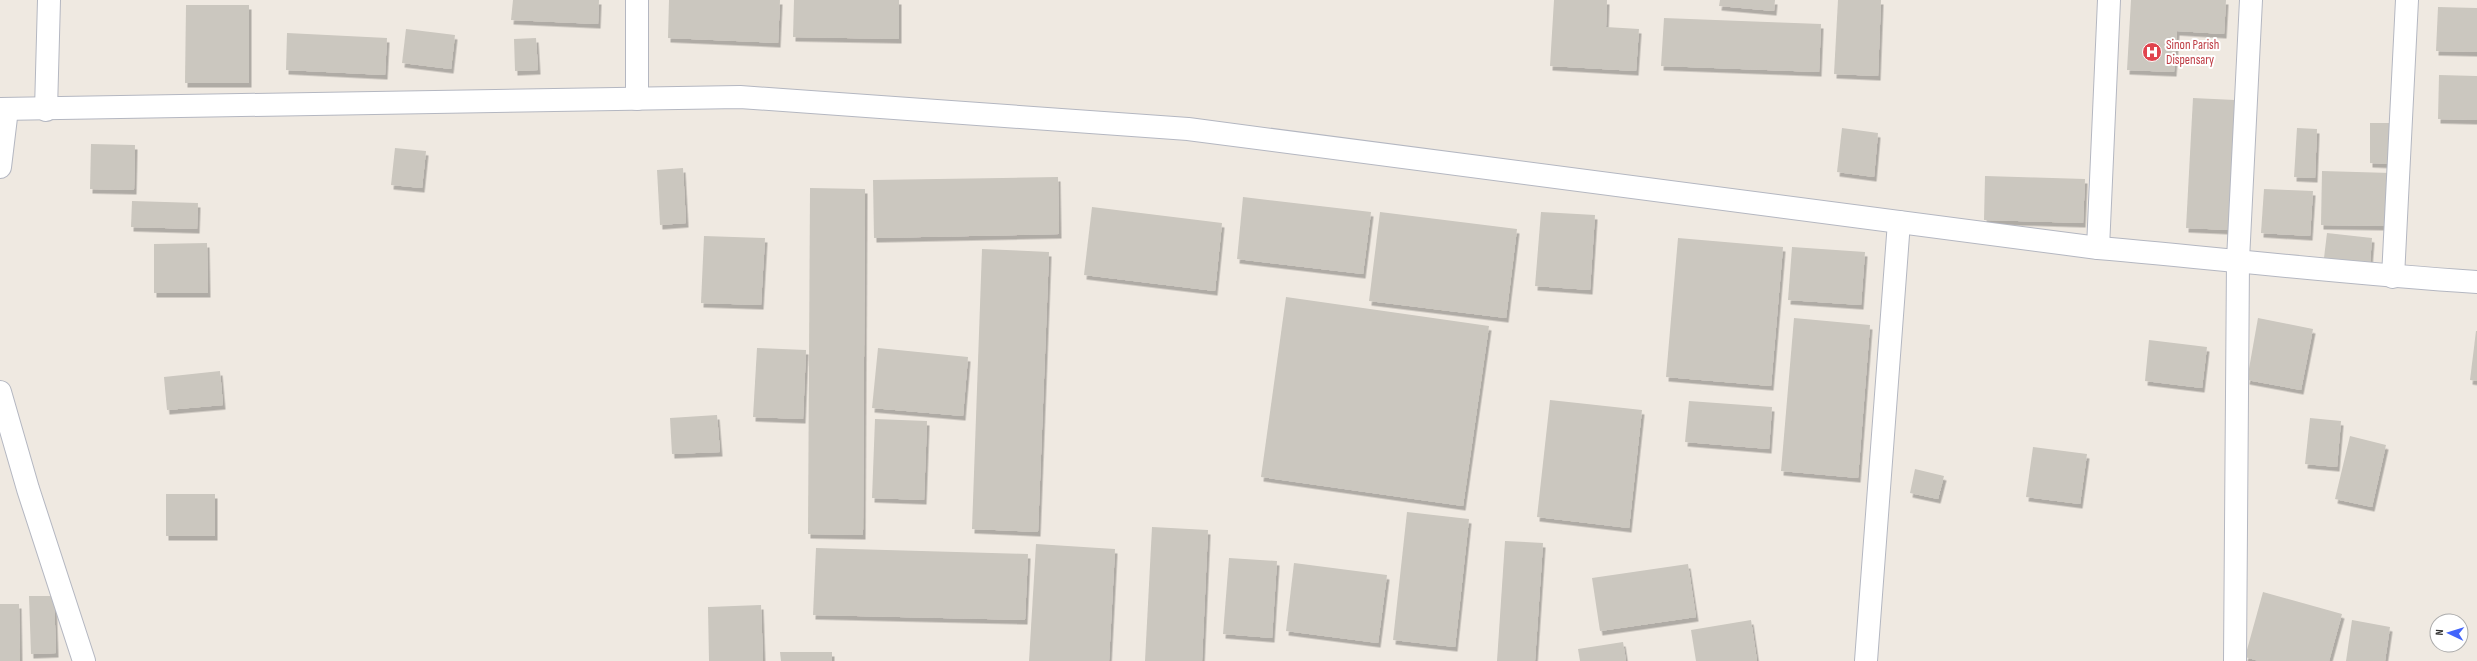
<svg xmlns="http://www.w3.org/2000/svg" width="2477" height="661" font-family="'Sofia Sans Condensed',sans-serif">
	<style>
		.building { fill: #cbc7bf; filter: url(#shadow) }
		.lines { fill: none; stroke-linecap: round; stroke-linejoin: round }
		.street-casing { stroke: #b4b7c1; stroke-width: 24 }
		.street { stroke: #fff; stroke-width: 22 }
		.labels { text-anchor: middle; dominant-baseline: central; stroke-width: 4; stroke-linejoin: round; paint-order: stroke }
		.health-label { font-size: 13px; fill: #be3a42; stroke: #fff; text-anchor: start }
	</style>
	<defs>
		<filter id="shadow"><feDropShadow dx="2.5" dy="4.5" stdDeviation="0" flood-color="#0004"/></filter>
	</defs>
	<rect width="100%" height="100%" fill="#efe9e1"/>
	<g class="building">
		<path d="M513 0H599L598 24 511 20Z"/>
		<path d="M669 0H780L778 43 668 38Z"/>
		<path d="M794 0H899V39L793 37Z"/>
		<path d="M1554 0H1607L1606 27 1639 29 1636 71 1550 66Z"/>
		<path d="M1720 0H1775L1774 11 1719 6Z"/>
		<path d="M1838 0H1881L1878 76 1834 74Z"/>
		<path d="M2131 0H2226L2224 34 2177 31 2174 72 2127 70Z"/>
		<path d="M186 5H249V83H185Z"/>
		<path d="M2438 7 2477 8V52L2436 51Z"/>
		<path d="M1664 18 1821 24 1819 72 1661 66Z"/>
		<path d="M406 29 455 35 451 69 402 63Z"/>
		<path d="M287 33 387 38 385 75 286 70Z"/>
		<path d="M536 38 538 70 515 71 514 39Z"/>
		<path d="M2439 75 2477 76V120L2438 119Z"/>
		<path d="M2193 98 2235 100 2229 230 2186 228Z"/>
		<path d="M2370 123H2394V164L2370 163Z"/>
		<path d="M1842 128 1878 133 1874 177 1837 172Z"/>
		<path d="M2297 128 2317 129 2315 178 2294 177Z"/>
		<path d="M91 144 135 145 134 190 90 189Z"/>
		<path d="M395 148 426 151 422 188 391 185Z"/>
		<path d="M683 168 686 223 660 225 657 170Z"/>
		<path d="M2322 171 2391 173 2390 226 2321 225Z"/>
		<path d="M1985 176 2085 179 2083 223 1984 220Z"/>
		<path d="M1058 177 1059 234 874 238 873 180Z"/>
		<path d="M810 188 865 189 863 535 808 534Z"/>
		<path d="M2264 189 2313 191 2310 236 2261 233Z"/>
		<path d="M1243 197 1371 212 1363 274 1237 259Z"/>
		<path d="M132 201 198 203 197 229 131 227Z"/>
		<path d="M1092 207 1222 223 1215 291 1084 275Z"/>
		<path d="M1380 212 1517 229 1506 318 1369 301Z"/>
		<path d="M1541 212 1595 215 1590 290 1535 286Z"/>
		<path d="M2327 233 2372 238 2370 263 2324 258Z"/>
		<path d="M704 236 765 238 761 305 701 303Z"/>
		<path d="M1678 238 1783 247 1771 386 1666 377Z"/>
		<path d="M207 243 208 293H154V244Z"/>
		<path d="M1792 247 1865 252 1861 305 1788 300Z"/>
		<path d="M982 249 1049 252 1038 532 972 529Z"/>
		<path d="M1286 297 1489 326 1463 506 1261 477Z"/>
		<path d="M1794 318 1870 325 1858 478 1781 471Z"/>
		<path d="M2258 318 2313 329 2301 390 2247 380Z"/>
		<path d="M2476 331H2477V381L2470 380Z"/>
		<path d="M2149 340 2207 347 2202 388 2145 381Z"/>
		<path d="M757 348 806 350 803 419 753 417Z"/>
		<path d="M878 348 968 357 963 416 872 408Z"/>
		<path d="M220 371 223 405 167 410 164 377Z"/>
		<path d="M1550 400 1642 410 1629 528 1537 517Z"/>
		<path d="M1689 401 1772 407 1769 449 1685 442Z"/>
		<path d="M717 415 720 452 672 454 670 418Z"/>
		<path d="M2310 418 2341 421 2337 467 2305 464Z"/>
		<path d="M875 419 927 421 924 500 872 498Z"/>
		<path d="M2350 436 2386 445 2372 507 2335 499Z"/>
		<path d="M2033 447 2087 454 2080 504 2026 497Z"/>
		<path d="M1915 469 1944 476 1938 499 1910 493Z"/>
		<rect x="166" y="494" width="49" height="42"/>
		<path d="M1407 512 1469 519 1455 647 1393 640Z"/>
		<path d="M1152 527 1208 530 1202 661H1145Z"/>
		<path d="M1505 541 1543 543 1535 661H1497Z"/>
		<path d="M1036 544 1115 549 1109 661H1029Z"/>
		<path d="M816 548 1028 554 1025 620 813 615Z"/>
		<path d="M1229 558 1277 561 1272 638 1223 634Z"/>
		<path d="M1294 563 1387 575 1378 643 1286 631Z"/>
		<path d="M1688 564 1696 617 1600 631 1592 578Z"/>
		<path d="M2263 592 2342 614 2329 661H2259L2245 657Z"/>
		<path d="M29 596H54L56 653 31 654Z"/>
		<path d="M0 604H19L20 661H0Z"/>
		<path d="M761 605 763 661H709L708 607Z"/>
		<path d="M1751 620 1757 661H1696L1691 630Z"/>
		<path d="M2352 620 2390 627 2385 661H2346Z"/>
		<path d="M1623 642 1626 661H1580L1578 649Z"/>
		<path d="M780 652H832V661H781Z"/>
	</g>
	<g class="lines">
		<g class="street-casing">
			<g id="street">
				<path d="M637 0V99"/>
				<path d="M0 109 740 97 1188 129 2098 248C2225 259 2351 274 2477 282"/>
				<path d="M46 110 49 0"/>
				<path d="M0 167 7 109"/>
				<path d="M2098 248 2109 0"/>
				<path d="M2393 277 2407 0"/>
				<path d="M0 392 28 489 84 661"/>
				<path d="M1866 661 1899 222"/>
				<path d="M2235 661 2238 260 2251 0"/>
			</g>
		</g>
		<use href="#street" class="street"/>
	</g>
	<defs>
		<g id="hospital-disc" transform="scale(1)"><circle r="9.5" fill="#e0444e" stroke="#fff"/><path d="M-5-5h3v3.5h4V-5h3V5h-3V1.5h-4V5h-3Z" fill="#fff"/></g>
	</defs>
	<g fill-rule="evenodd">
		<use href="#hospital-disc" x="2152" y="52"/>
	</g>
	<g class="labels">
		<g class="health-label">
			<text x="2166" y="45">Sinon Parish<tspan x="2166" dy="15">Dispensary</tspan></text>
		</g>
	</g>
	<g transform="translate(2449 633) rotate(274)"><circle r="19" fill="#ffffff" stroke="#ababab"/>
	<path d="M0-3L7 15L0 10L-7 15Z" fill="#4264fb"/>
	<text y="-6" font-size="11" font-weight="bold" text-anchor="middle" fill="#2e2e2e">N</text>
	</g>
</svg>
